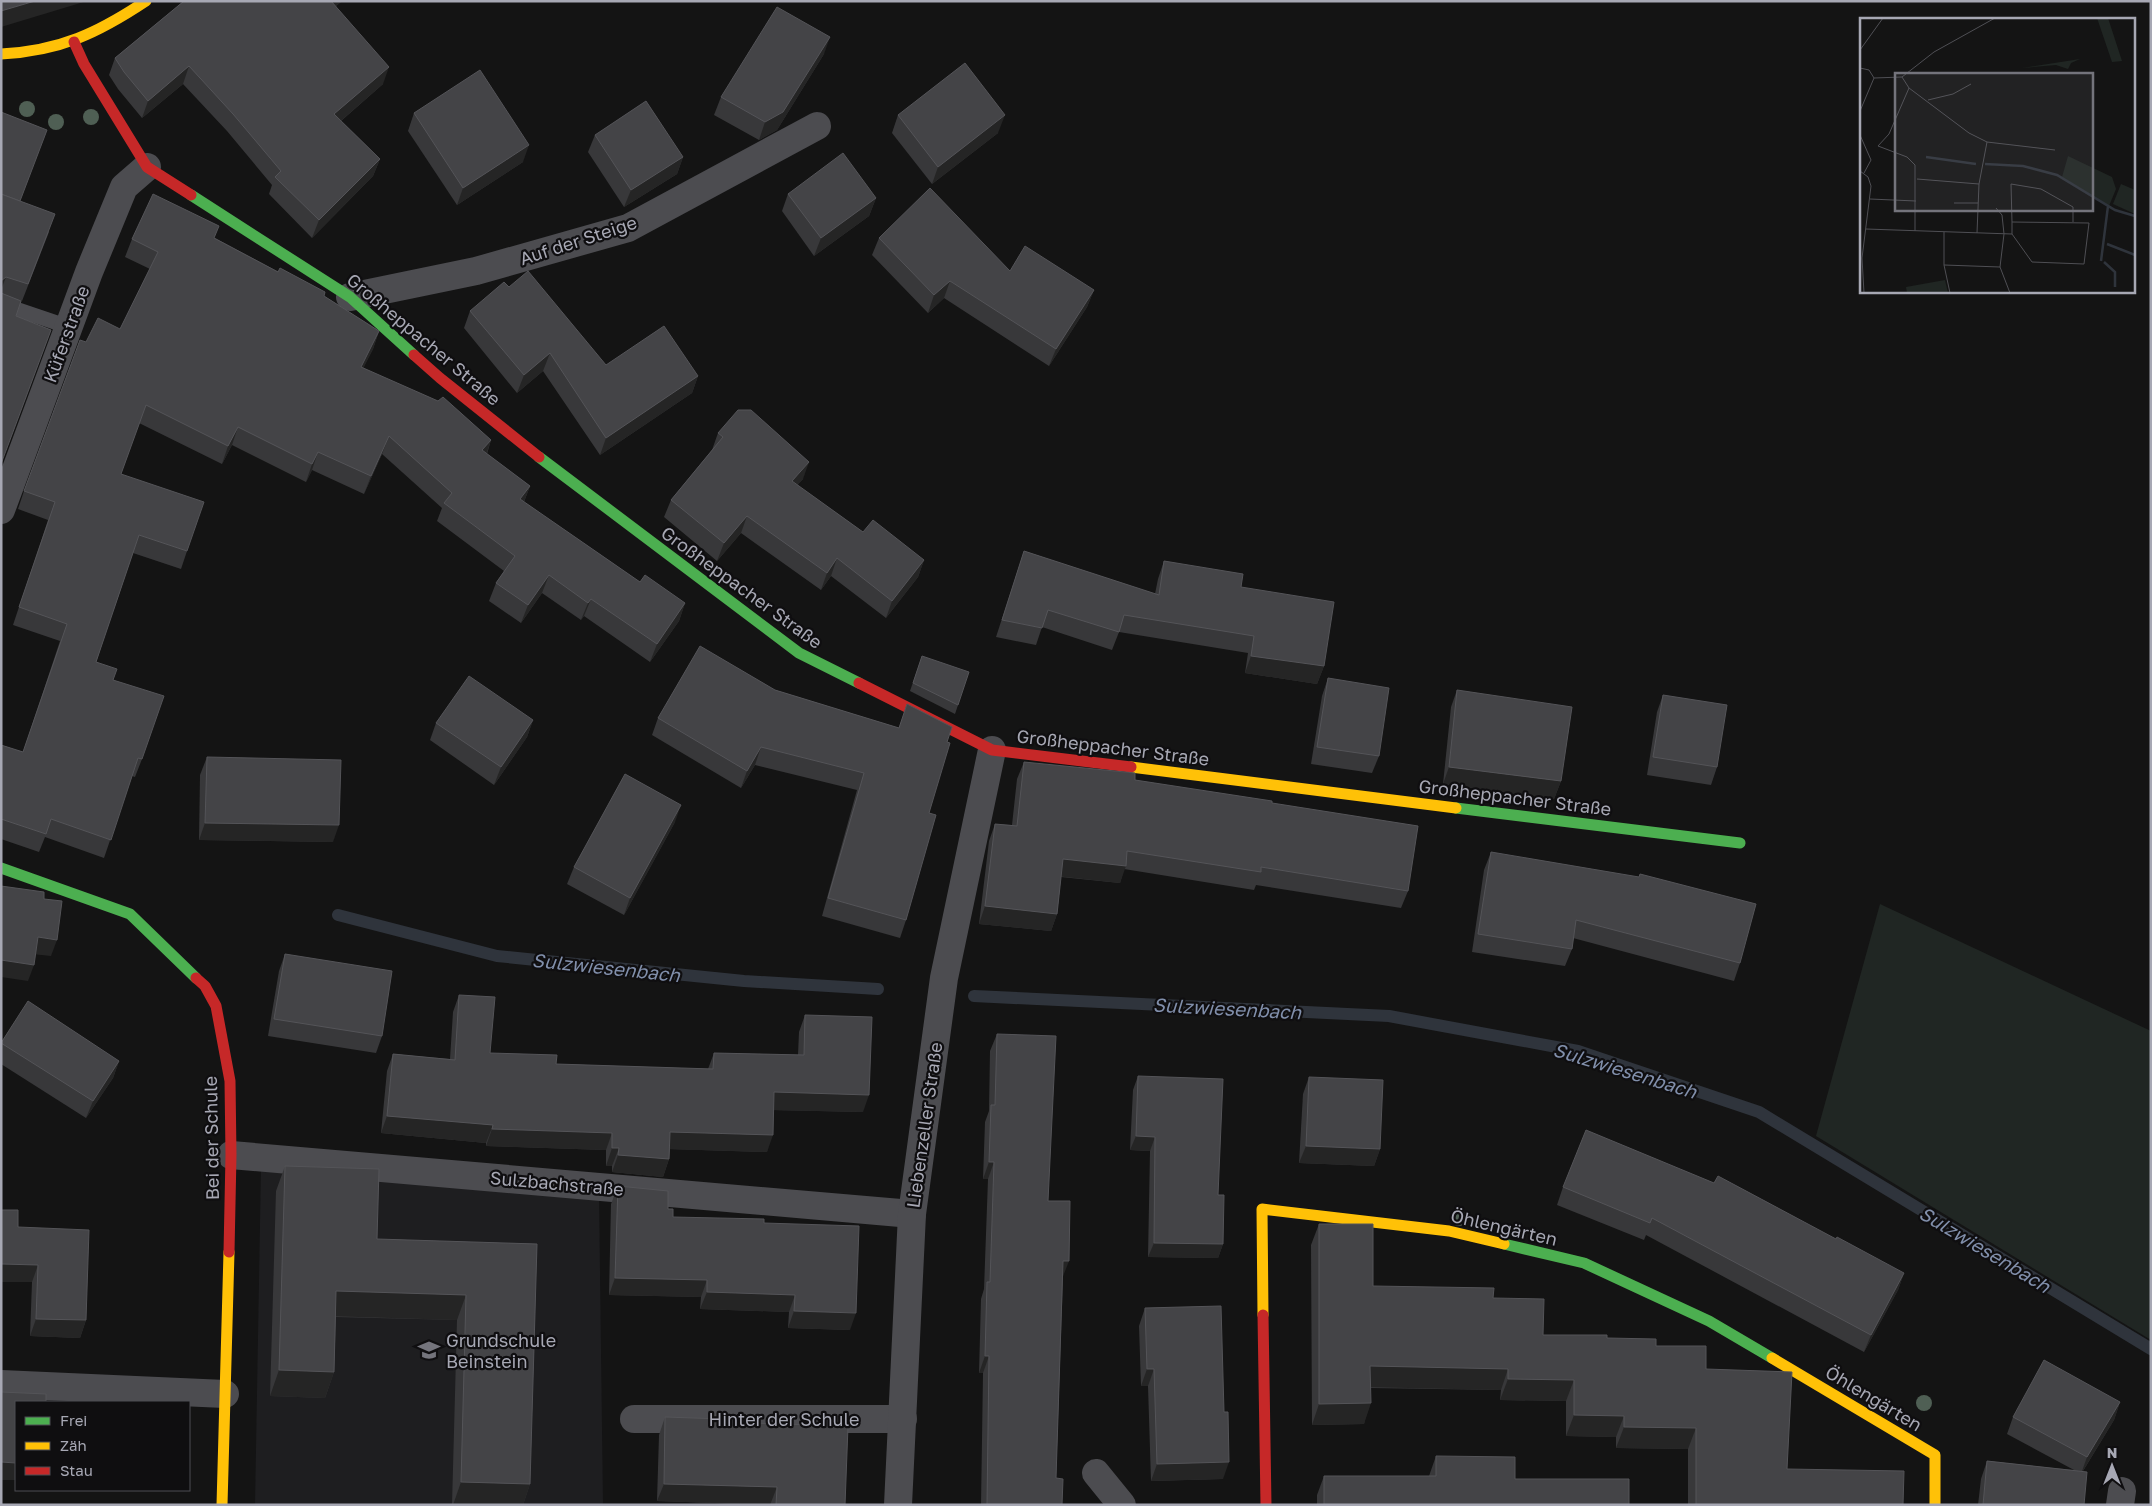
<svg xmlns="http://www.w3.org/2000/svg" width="2152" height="1506" font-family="'Golos Text',sans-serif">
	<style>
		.built { fill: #1e1e20 }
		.grass { fill: #202623 }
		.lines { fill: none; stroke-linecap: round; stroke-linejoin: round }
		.stream { stroke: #2f343c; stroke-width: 12 }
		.lane { stroke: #4c4c50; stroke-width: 15 }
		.street { stroke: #4c4c50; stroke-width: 28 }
		.fast { stroke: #4caf50; stroke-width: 11 }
		.slow { stroke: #ffc107; stroke-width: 11 }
		.jam { stroke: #c62828; stroke-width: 11 }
		.tree { fill: #4f5f54 }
		.wall { fill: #38383a }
		.shaded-wall { fill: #252525 }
		.building { fill: #444447; stroke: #545458 }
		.labels { text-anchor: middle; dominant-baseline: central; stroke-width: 4.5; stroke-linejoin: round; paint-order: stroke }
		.street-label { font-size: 18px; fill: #a7a8b4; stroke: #0f0e10 }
		.poi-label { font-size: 18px; fill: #a7a8b4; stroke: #0f0e10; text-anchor: start }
		.water-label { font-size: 19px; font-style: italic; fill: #818fab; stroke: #0f0e10 }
		.inset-river { fill: none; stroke: #2f343c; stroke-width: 2.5 }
		.inset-road { fill: none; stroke: #4f4f54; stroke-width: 1 }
		.view { fill: #74747c; fill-opacity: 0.15; stroke: #74747c; stroke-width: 2.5 }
		.inset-edge { fill: none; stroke: #a7a8b4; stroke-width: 2.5 }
	</style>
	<rect width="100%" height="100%" fill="#141414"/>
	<path class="built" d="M261 1168 599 1196 603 1505H255Z"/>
	<path class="grass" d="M1880 904 2151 1031V1340L1816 1136Z"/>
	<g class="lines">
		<g class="stream">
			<path d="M338 915 497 956 744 981 878 989"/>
			<path d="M974 996 1389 1016 1578 1051 1759 1112 2151 1349"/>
		</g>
		<path class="lane" d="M1 304 69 327"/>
		<g class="street">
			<path d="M350 297 476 271 628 228 817 126"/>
			<path d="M1 510 89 272 124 187 147 167"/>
			<path d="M231 1155 912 1214"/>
			<path d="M1 1384 225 1394"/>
			<path d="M634 1419H903"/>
			<path d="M1096 1473 1122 1505"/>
			<path d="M898 1505 912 1214 944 978 992 750"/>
			<path d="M2120 1505 2122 1491"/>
		</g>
		<g class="fast">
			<path d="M191 195 350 297 414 355"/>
			<path d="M539 457 799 653 859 683"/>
			<path d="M1456 808 1740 843"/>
			<path d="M1 868 130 914 196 978"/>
			<path d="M1504 1244 1584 1263 1709 1321 1772 1358"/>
		</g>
		<g class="slow">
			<path d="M1 54C60 51 98 33 146 1"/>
			<path d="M1131 767 1456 808"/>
			<path d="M1263 1315 1262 1209 1449 1231 1504 1244"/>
			<path d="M1772 1358 1935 1455V1505"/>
			<path d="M222 1505 229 1252"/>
		</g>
		<g class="jam">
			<path d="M74 42 84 64 147 167 191 195"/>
			<path d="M414 355 440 378 539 457"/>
			<path d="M859 683 992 750 1131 767"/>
			<path d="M196 978 205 986 216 1006 230 1081 231 1155 229 1252"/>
			<path d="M1263 1315 1266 1505"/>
		</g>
	</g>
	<g class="tree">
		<circle cx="27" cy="109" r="8"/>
		<circle cx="91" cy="117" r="8"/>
		<circle cx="56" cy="122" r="8"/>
		<circle cx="1459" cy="1218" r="8"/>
		<circle cx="1924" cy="1403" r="8"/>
	</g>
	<g class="wall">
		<path d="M184 1H342L336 6 383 84 341 121 380 159 373 176 312 238 269 194 272 185 227 131 183 84 142 118 118 89 109 75 115 58Z"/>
		<path d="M824 54 777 130 759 140 714 115 721 97Z"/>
		<path d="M1 112 20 201 49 232 22 301 18 300 1 464Z"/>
		<path d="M414 113 523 162 457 205 408 131Z"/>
		<path d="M898 115 998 133 932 184 892 133Z"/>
		<path d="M595 135 683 157 677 174 624 207 588 152Z"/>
		<path d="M788 194 876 198 869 216 814 256 782 211Z"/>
		<path d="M215 238 324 296 379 331 373 349 363 368 491 440 487 454 530 486 524 502 640 582 685 603 679 621 650 662 584 616 581 620 542 593 521 623 489 601 496 583 504 571 437 521 442 508 382 454 364 494 312 470 306 482 232 445 222 464 139 423 121 474 187 551 181 569 133 553 96 662 113 680 142 759 135 777 132 776 104 858 45 837 39 852 1 839V745L23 752 60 641 13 625 48 520 18 509 24 491 86 342 120 329 150 269 125 257 132 239Z"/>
		<path d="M879 238 1010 271 1094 290 1087 307 1049 366 944 298 928 313 872 255Z"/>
		<path d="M509 287 606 365 698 376 692 393 600 455 543 371 517 393 464 328 470 311Z"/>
		<path d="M718 433 803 479 797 485 863 532 924 560 918 577 886 618 831 576 821 590 741 533 717 561 664 517 671 500 712 450Z"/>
		<path d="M1024 551 1155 594 1158 579 1164 561 1241 587 1324 666 1317 684 1245 673 1248 653 1119 632 1112 650 1042 627 1036 645 996 637Z"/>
		<path d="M922 656 958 705 955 714 910 691Z"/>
		<path d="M1328 678 1379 756 1372 773 1311 764 1322 696Z"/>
		<path d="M775 690 899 728 907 704 947 742 929 813 906 920 900 938 822 916 857 790 755 765 741 788 652 735 658 718Z"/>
		<path d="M1457 690 1561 781 1554 799 1443 784 1451 707Z"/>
		<path d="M1663 695 1717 767 1711 785 1647 775 1657 712Z"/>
		<path d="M533 720 527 737 494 785 430 740 436 723Z"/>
		<path d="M207 757 333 842 199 840 200 775Z"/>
		<path d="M1024 762 1272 803 1408 891 1401 908 1256 885 1254 890 1124 869 1120 883 1061 877 1057 914 1051 931 979 924 989 841 995 824 1012 825 1017 779Z"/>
		<path d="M675 822 624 915 567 884 574 867Z"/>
		<path d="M1491 852 1740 963 1734 981 1573 938 1572 949 1565 966 1472 952 1484 870Z"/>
		<path d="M285 954 382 1036 376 1053 268 1036 279 971Z"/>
		<path d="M459 995 490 1053 556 1064 708 1069 714 1053 798 1055 799 1032 805 1015 863 1112 774 1110 767 1152 670 1149 669 1159 663 1177 612 1172V1166H606V1150L486 1146V1143L381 1133 387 1071 393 1054 450 1059 453 1012Z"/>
		<path d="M997 1034 1048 1201 1063 1278 1056 1478 1062 1505H981L983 1373H979L981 1299 984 1289 988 1179H983L985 1122 989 1111 990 1051Z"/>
		<path d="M1 1043 119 1061 113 1078 86 1118 1 1064Z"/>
		<path d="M1138 1076 1218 1195 1223 1244 1218 1258 1148 1257 1150 1151 1130 1150 1133 1090Z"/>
		<path d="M1309 1077 1380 1149 1374 1166 1299 1163 1303 1094Z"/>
		<path d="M285 1166 377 1239 537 1244 530 1484 523 1505H452L457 1320 336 1317 334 1372 325 1398 270 1396 276 1191Z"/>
		<path d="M618 1186 668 1209 673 1217 764 1223 850 1330 788 1328 789 1312 700 1309 701 1297 609 1295 611 1204Z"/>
		<path d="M1563 1187 1904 1273 1898 1290 1864 1352 1646 1235 1644 1240 1557 1205Z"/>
		<path d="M1319 1224 1373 1286 1493 1298 1543 1335 1607 1338 1656 1346 1706 1369 1787 1469 1903 1505H1688V1449L1616 1448V1437L1566 1436V1401L1500 1400 1501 1390 1371 1388 1364 1424 1312 1425 1311 1245Z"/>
		<path d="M18 1227 86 1320 80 1338 30 1336 32 1282Z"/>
		<path d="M1145 1308 1223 1479 1151 1481 1148 1386H1141L1139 1326Z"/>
		<path d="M2120 1402 2114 1420 2083 1471 2084 1505H1978L1981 1479 1987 1461 2074 1470 2007 1434 2013 1417Z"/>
		<path d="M665 1417 751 1423 845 1505H770L657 1501 659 1435Z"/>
		<path d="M1436 1456 1515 1479 1629 1505H1317V1495L1324 1476H1429Z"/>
	</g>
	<g class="shaded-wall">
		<path d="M35 1H87L1 27V11Z"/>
		<path d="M329 1H342L324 17Z"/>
		<path d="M830 37 824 54 777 130 759 140 765 122Z"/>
		<path d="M189 66 183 84 142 118 148 101Z"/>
		<path d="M389 67 383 84 328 132 334 114Z"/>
		<path d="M1005 115 998 133 932 184 938 167Z"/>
		<path d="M529 145 523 162 457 205 463 188Z"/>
		<path d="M683 157 677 174 624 207 631 190Z"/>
		<path d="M380 159 373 176 312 238 319 220Z"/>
		<path d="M876 198 869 216 814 256 821 238Z"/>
		<path d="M6 277 1 290V281Z"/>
		<path d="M950 281 944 298 928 313 934 295Z"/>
		<path d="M1094 290 1087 307 1049 366 1056 349Z"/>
		<path d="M379 331 373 349 355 385 361 367Z"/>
		<path d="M550 353 543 371 517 393 524 375Z"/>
		<path d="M698 376 692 393 600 455 606 438Z"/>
		<path d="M238 427 232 445 222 464 228 446Z"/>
		<path d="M389 436 382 454 364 494 371 476Z"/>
		<path d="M491 440 485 458 482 450Z"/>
		<path d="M318 452 312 470 306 482 312 464Z"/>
		<path d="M809 462 803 479 786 498 792 481Z"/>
		<path d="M530 486 523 504 520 499Z"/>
		<path d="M747 516 741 533 717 561 724 543Z"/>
		<path d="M837 558 831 576 821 590 827 573Z"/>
		<path d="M924 560 918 577 886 618 892 601Z"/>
		<path d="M549 575 542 593 521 623 528 605Z"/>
		<path d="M591 599 584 616 581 620 588 603Z"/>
		<path d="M685 603 679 621 650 662 657 644Z"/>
		<path d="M1251 656 1324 666 1317 684 1245 673Z"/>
		<path d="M533 720 527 737 494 785 501 767Z"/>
		<path d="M761 747 755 765 741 788 747 771Z"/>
		<path d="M1449 767 1561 781 1554 799 1443 784Z"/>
		<path d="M681 805 675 822 624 915 630 898Z"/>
		<path d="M205 823 339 825 333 842 199 840Z"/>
		<path d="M1063 859 1126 866 1120 883 1056 876Z"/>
		<path d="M985 906 1057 914 1051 931 979 924Z"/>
		<path d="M38 937 57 940 51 956 32 954Z"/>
		<path d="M1 960 34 965 28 981 1 977Z"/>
		<path d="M119 1061 113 1078 86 1118 93 1101Z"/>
		<path d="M774 1092 869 1095 863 1112 768 1110Z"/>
		<path d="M387 1116 493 1125 486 1143 381 1133Z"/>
		<path d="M492 1129 612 1133 606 1150 486 1146Z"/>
		<path d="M670 1132 773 1135 767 1152 664 1149Z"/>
		<path d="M1136 1136 1155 1137 1150 1151 1130 1150Z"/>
		<path d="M1306 1146 1380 1149 1374 1166 1299 1163Z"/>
		<path d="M612 1148H619L612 1166H606Z"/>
		<path d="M618 1155 669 1159 663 1177 612 1172Z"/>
		<path d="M989 1162H994L988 1179H983Z"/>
		<path d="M1154 1243 1223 1244 1218 1258 1148 1257Z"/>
		<path d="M1063 1261H1069L1062 1279Z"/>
		<path d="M1 1264 38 1265 32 1282H1Z"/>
		<path d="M1904 1273 1898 1290 1864 1352 1871 1335Z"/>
		<path d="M615 1278 707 1280 701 1297 609 1295Z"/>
		<path d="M336 1291 466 1295 457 1320 327 1316Z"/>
		<path d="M707 1292 795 1295 789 1312 700 1309Z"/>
		<path d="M794 1311 856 1313 850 1330 788 1328Z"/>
		<path d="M36 1319 86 1320 80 1338 30 1336Z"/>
		<path d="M985 1356H989L983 1373H979Z"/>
		<path d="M1370 1366 1508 1369 1501 1390 1363 1387Z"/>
		<path d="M1147 1369H1154L1148 1386H1141Z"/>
		<path d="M279 1370 334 1372 325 1398 270 1396Z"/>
		<path d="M1508 1379 1574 1380 1566 1401 1500 1400Z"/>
		<path d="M2120 1402 2114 1420 2081 1474 2087 1457Z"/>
		<path d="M1371 1403 1364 1424 1312 1425 1319 1404Z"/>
		<path d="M1574 1415 1624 1416 1616 1437 1566 1436Z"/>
		<path d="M1624 1427 1696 1428 1688 1449 1616 1448Z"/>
		<path d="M1 1462 16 1463V1480H1Z"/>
		<path d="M1229 1462 1223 1479 1151 1481 1157 1464Z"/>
		<path d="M461 1482 530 1484 523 1505H453Z"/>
		<path d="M664 1484 777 1487 770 1505 657 1501Z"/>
	</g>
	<g class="building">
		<path d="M1 1H35L1 11Z"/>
		<path d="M184 1H331L389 67 334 114 380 159 319 220 275 177 281 171 233 114 189 66 148 101 124 72 115 58Z"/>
		<path d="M777 7 830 37 783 112 765 122 721 97Z"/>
		<path d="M965 63 1005 115 938 167 898 115Z"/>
		<path d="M480 70 529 145 463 188 414 113Z"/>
		<path d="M646 101 683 157 631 190 595 135Z"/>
		<path d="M1 112 47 130 20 201 1 194Z"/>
		<path d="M843 153 876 198 821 238 788 194Z"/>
		<path d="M930 188 1010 271 1025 246 1094 290 1056 349 950 281 934 295 879 238Z"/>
		<path d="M1 194 55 214 28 284 6 277 1 281Z"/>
		<path d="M153 194 219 226 214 238 278 272 280 268 325 292 324 296 379 331 361 367 438 401 443 397 491 440 482 450 530 486 520 499 640 582 645 575 685 603 657 644 591 599 588 603 549 575 528 605 496 583 515 556 444 503 452 493 389 436 371 476 318 452 312 464 238 427 228 446 146 405 121 474 204 502 187 551 139 535 96 662 117 669 113 680 164 696 142 759 138 758 111 840 51 819 46 834 1 819V745L23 752 67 624 19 607 55 502 24 491 80 340 86 342 98 318 120 329 158 252 132 239Z"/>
		<path d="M528 271 606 365 664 326 698 376 606 438 550 353 524 375 470 311 504 282 509 287Z"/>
		<path d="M1 293 21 301 16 316 51 330 1 464Z"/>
		<path d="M738 410H751L809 462 792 481 863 532 873 520 924 560 892 601 837 558 827 573 747 516 724 543 671 500 723 437 718 433Z"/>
		<path d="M1024 551 1159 595 1164 561 1243 574 1241 587 1334 602 1324 666 1251 656 1254 636 1124 615 1119 632 1048 610 1042 628 1002 620Z"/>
		<path d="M700 646 775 690 899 728 907 704 952 727 947 742 950 743 929 813 936 815 906 920 828 898 864 773 761 747 747 771 658 718Z"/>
		<path d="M922 656 969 672 958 705 913 683Z"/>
		<path d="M469 676 533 720 501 767 436 723Z"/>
		<path d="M1328 678 1389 688 1379 756 1317 747Z"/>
		<path d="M1457 690 1572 707 1561 781 1449 767Z"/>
		<path d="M1663 695 1727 705 1717 767 1653 757Z"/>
		<path d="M207 757 341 760 339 825 205 823Z"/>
		<path d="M1024 762 1135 773V780L1272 801V803L1418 826 1408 891 1261 867V872L1127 851 1126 866 1063 859 1057 914 985 906 995 824 1017 826Z"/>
		<path d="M625 774 681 805 630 898 574 867Z"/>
		<path d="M1491 852 1639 877 1640 874 1756 904 1740 963 1576 920 1572 949 1478 934Z"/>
		<path d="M1 886 44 892V899L62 901 57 940 38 937 34 965 1 960Z"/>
		<path d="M285 954 392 971 382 1036 274 1019Z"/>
		<path d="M459 995 495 997 490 1053 557 1055 556 1064 713 1069 714 1053 804 1055 805 1015 872 1017 869 1095 774 1092 773 1135 670 1132 669 1159 618 1155 619 1148H612V1133L492 1129 493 1125 387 1116 393 1054 455 1060Z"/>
		<path d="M28 1001 119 1061 93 1101 1 1043Z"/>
		<path d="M997 1034 1056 1036 1048 1201H1070L1069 1261H1063L1056 1478 1063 1479 1062 1505H987L989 1356H985L987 1282H990L994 1162H989L991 1105H995Z"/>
		<path d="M1138 1076 1223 1079 1218 1195H1224L1223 1244 1154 1243 1155 1137 1136 1136Z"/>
		<path d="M1309 1077 1383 1080 1380 1149 1306 1146Z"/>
		<path d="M1586 1130 1714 1183 1718 1176 1836 1239 1837 1237 1904 1273 1871 1335 1652 1218 1650 1223 1563 1187Z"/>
		<path d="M285 1166 379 1169 377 1239 537 1244 530 1484 461 1482 466 1295 336 1291 334 1372 279 1370Z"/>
		<path d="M618 1186 668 1191V1209H673V1217L764 1219V1223L859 1226 856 1313 794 1311 795 1295 707 1292V1280L615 1278Z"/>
		<path d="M1 1210H18V1227L89 1230 86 1320 36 1319 38 1265 1 1264Z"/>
		<path d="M1319 1224H1373V1286L1494 1288 1493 1298 1544 1299 1543 1335H1607V1338L1656 1339V1346H1706V1369L1792 1372 1787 1469 1904 1471 1903 1505H1696V1428L1624 1427V1416L1574 1415V1380L1508 1379V1369L1370 1366 1371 1403 1319 1404Z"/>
		<path d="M1221 1306 1224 1412H1228L1229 1462 1157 1464 1154 1369H1147L1145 1308Z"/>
		<path d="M2044 1360 2120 1402 2087 1457 2013 1417Z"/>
		<path d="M1 1392 46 1394V1402H49H16V1463L1 1462Z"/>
		<path d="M665 1417 751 1420V1423L848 1426 845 1505H776L777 1487 664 1484Z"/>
		<path d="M1436 1456 1515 1457V1479H1629V1505H1324V1476H1436Z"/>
		<path d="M1987 1461 2087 1472 2084 1505H1983Z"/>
	</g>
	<defs>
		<g id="school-bare" transform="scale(1.725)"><path d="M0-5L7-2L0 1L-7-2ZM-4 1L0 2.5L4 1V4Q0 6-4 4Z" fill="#74747c" stroke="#0f0e10" stroke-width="2.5" paint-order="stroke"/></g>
	</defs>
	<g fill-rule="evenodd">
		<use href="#school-bare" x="429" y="1350"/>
	</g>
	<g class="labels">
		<g class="street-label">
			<text transform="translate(578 240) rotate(-18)">Auf der Steige</text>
			<text transform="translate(66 334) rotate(-70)">Küferstraße</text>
			<text transform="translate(424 339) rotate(40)">Großheppacher Straße</text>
			<text transform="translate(742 587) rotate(36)">Großheppacher Straße</text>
			<text transform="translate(1113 747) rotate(7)">Großheppacher Straße</text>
			<text transform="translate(1515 797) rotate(7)">Großheppacher Straße</text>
			<text transform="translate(924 1125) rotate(-82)">Liebenzeller Straße</text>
			<text transform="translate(211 1138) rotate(-91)">Bei der Schule</text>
			<text transform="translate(557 1183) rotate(5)">Sulzbachstraße</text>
			<text transform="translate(1504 1227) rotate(13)">Öhlengärten</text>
			<text transform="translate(1874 1398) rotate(31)">Öhlengärten</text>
			<text x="784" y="1419">Hinter der Schule</text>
		</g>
		<g class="poi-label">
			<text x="446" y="1340">Grundschule<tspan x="446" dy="21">Beinstein</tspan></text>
		</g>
		<g class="water-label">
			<text transform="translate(606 967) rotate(6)">Sulzwiesenbach</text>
			<text transform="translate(1227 1008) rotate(3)">Sulzwiesenbach</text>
			<text transform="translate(1625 1070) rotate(17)">Sulzwiesenbach</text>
			<text transform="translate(1985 1249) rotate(31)">Sulzwiesenbach</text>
		</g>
	</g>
	<g transform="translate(1860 18)">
		<rect width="275" height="275" fill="#141414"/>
		<path d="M237 0H248L262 43 252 44ZM220 41 211 45 208 51 196 47 162 50ZM208 138 252 159 256 171 249 188 202 159ZM261 166 275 172V196L253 186ZM85 262 88 275H47L46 269Z" fill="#202623"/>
		<path class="inset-river" d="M66 139 116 146M125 146 163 148 197 157 255 192 275 198M247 226 275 237M241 243 248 188M244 244 255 254V269"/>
		<path class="inset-road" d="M0 32 23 0M0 50 9 52 14 60M42 59 49 70 109 115 127 124 195 132M14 60 42 59 74 34 135 0M49 70 29 116 18 128 47 139 55 147V213M68 82 93 76 111 66M0 93 14 60M0 117 11 142 4 155M0 153 8 159 11 168 2 240 4 275M57 161 119 166M10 181 56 183M94 185H118M136 190 142 197 144 216 140 249 150 275M152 204 229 205 224 246 172 244 152 216ZM152 204 151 166 181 171 213 189V204M6 211 152 216M84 214V247L90 275M117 215 119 166 127 124M84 247 140 249"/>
		<path class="view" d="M35 55H233V193H35Z"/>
		<rect width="275" height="275" class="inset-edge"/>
	</g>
	<rect width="2152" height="1506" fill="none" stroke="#a7a8b4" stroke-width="5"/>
	<rect x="15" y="1401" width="175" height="90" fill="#0f0e10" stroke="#4c4c52"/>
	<rect x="25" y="1417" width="25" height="8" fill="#4caf50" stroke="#4c4c52"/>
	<text x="60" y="1426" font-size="15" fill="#a7a8b4">Frei</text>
	<rect x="25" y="1442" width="25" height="8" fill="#ffc107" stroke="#4c4c52"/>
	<text x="60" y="1451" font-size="15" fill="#a7a8b4">Zäh</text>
	<rect x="25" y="1467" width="25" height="8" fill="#c62828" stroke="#4c4c52"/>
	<text x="60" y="1476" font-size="15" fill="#a7a8b4">Stau</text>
	<g transform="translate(2112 1466)" stroke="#0f0e10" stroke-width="4" paint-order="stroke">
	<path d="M0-4L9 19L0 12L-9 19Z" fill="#a7a8b4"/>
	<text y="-8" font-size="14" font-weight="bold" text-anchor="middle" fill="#a7a8b4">N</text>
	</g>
</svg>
